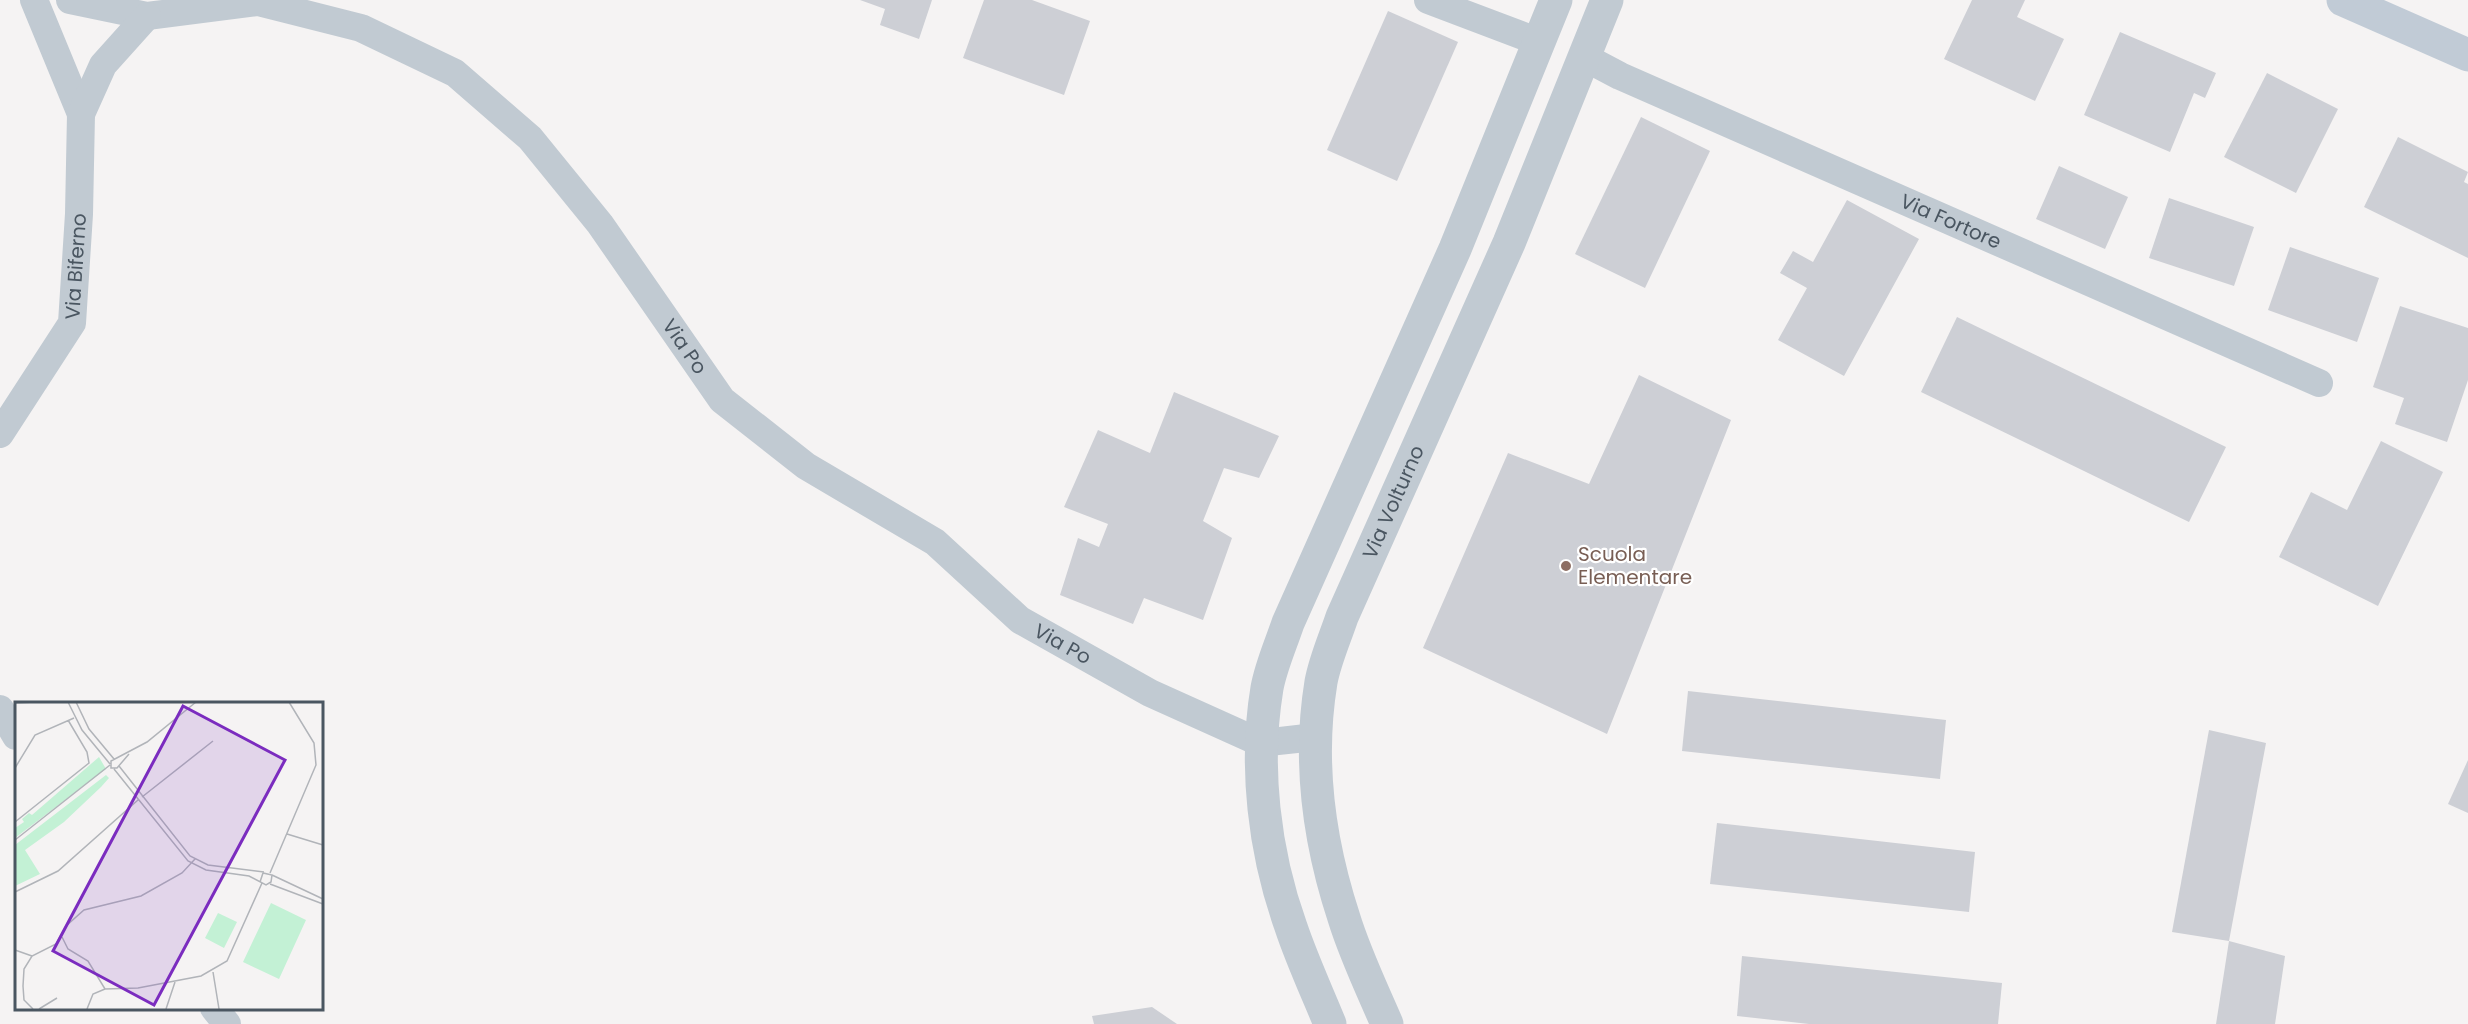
<svg xmlns="http://www.w3.org/2000/svg" width="2468" height="1024" font-family="Poppins,sans-serif">
	<style>
		.building { fill: #cdcfd5 }
		.lines { fill: none; stroke-linecap: round; stroke-linejoin: round }
		.minor { stroke: #c1cad2; stroke-width: 28 }
		.tertiary { stroke: #c1cad2; stroke-width: 33 }
		.secondary { stroke: #c1cbd6; stroke-width: 33 }
		.education-dot { fill: #8d6e63; stroke: #fff; stroke-width: 2 }
		.labels { text-anchor: middle; dominant-baseline: central; stroke-width: 4.5; stroke-linejoin: round; paint-order: stroke }
		.street-label { font-size: 20px; fill: #4a5661; stroke: #fff }
		.education-label { font-size: 20px; fill: #785e54; stroke: #fff; text-anchor: start }
		.inset-road { fill: none; stroke: #b1b4b9; stroke-width: 1.5 }
		.view { fill: #7b2cbf; fill-opacity: 0.15; stroke: #7b2cbf; stroke-width: 3 }
		.inset-edge { fill: none; stroke: #4a5661; stroke-width: 3 }
	</style>
	<rect width="100%" height="100%" fill="#f5f3f3"/>
	<g class="building">
		<path d="M860 0H932L919 39 880 25 885 9Z"/>
		<path d="M984 0H1032L1090 21 1064 95 963 58Z"/>
		<path d="M1972 0H2025L2017 17 2064 39 2035 101 1944 59Z"/>
		<path d="M1388 11 1458 42 1397 181 1327 150Z"/>
		<path d="M2120 32 2216 73 2205 98 2194 93 2170 152 2084 115Z"/>
		<path d="M2267 73 2338 109 2296 193 2224 157Z"/>
		<path d="M1641 117 1710 151 1645 288 1575 254Z"/>
		<path d="M2398 137 2468 172 2464 182 2468 184V258L2364 207Z"/>
		<path d="M2059 166 2128 197 2105 249 2036 219Z"/>
		<path d="M2169 198 2254 227 2234 286 2149 258Z"/>
		<path d="M1847 200 1919 239 1844 376 1778 340 1807 288 1780 273 1793 251 1813 262Z"/>
		<path d="M2290 247 2379 278 2357 342 2268 310Z"/>
		<path d="M2400 306 2468 328V380L2447 442 2395 424 2404 398 2373 387Z"/>
		<path d="M1957 317 2226 447 2189 522 1921 392Z"/>
		<path d="M1639 375 1731 420 1607 734 1423 648 1508 453 1589 484Z"/>
		<path d="M1174 392 1279 436 1259 478 1224 468 1203 521 1232 538 1203 620 1144 598 1133 624 1060 595 1078 538 1099 547 1108 524 1064 507 1098 430 1150 453Z"/>
		<path d="M2381 441 2443 472 2378 606 2279 557 2311 492 2347 510Z"/>
		<path d="M1688 691 1946 720 1940 779 1682 751Z"/>
		<path d="M2209 730 2266 743 2229 941 2172 932Z"/>
		<path d="M2468 760V813L2448 804Z"/>
		<path d="M1717 823 1975 852 1969 912 1710 884Z"/>
		<path d="M2229 941 2285 956 2275 1024H2216Z"/>
		<path d="M1742 956 2002 983 1998 1024H1809L1737 1016Z"/>
		<path d="M1152 1007 1177 1024H1094L1092 1016Z"/>
	</g>
	<g class="lines">
		<g class="minor">
			<path d="M34 0 81 114"/>
			<path id="s1" d="M70 0 147 16 258 2 361 28 455 73 530 138 600 224 722 400 806 466 935 542 1020 620 1150 693 1261 743 1315 737"/>
			<path d="M1428 0 1539 42"/>
			<path id="s2" d="M1584 57 1620 76 2319 383"/>
			<path id="s3" d="M0 434 72 323 79 214 81 114 103 65 147 16"/>
			<path d="M0 709 16 736"/>
			<path d="M214 1008 227 1024"/>
		</g>
		<g class="tertiary">
			<path d="M1330 1024C1317 992 1302 960 1291 927 1264 852 1254 766 1267 688 1271 666 1281 644 1288 623L1455 249 1556 0"/>
			<path id="s4" d="M1387 1024C1372 989 1355 954 1344 918 1319 842 1308 761 1321 682 1325 660 1335 638 1342 617L1509 243 1607 0"/>
		</g>
		<path class="secondary" d="M2343 0 2468 55"/>
	</g>
	<circle class="education-dot" cx="1566" cy="566" r="6"/>
	<g class="labels">
		<g class="street-label">
			<text stroke="none"><textPath href="#s2" startOffset="402">Via Fortore</textPath></text>
			<text stroke="none"><textPath href="#s3" startOffset="189">Via Biferno</textPath></text>
			<text stroke="none"><textPath href="#s1" startOffset="760">Via Po</textPath></text>
			<text stroke="none"><textPath href="#s4" startOffset="548">Via Volturno</textPath></text>
			<text stroke="none"><textPath href="#s1" startOffset="1246">Via Po</textPath></text>
		</g>
		<g class="education-label">
			<text x="1578" y="554">Scuola<tspan x="1578" dy="23">Elementare</tspan></text>
		</g>
	</g>
	<g transform="translate(15 702)">
		<rect width="308" height="308" fill="#f5f3f3"/>
		<path d="M84 55 91 67 0 136V126L9 120 7 117 14 111 17 113ZM91 73 94 76 86 85 49 120 10 148 25 172 0 184V143ZM256 201 291 218 264 277 228 260ZM203 211 222 220 209 246 190 236Z" fill="#c3f1d5"/>
		<path class="inset-road" d="M53 0 67 28 95 62M61 0 74 27 99 57M0 1 20 0M114 52 102 66H96V59L132 40 181 0M104 64 175 154 193 163 249 170M0 66 20 33 59 16M99 67 173 159 191 168 234 174 251 183 256 180 257 173 248 171 245 180M127 95 198 39M0 120 74 61 72 50 53 18M272 132 308 143M0 138 95 63M255 171 301 63 299 41 274 0M257 173 308 197M255 182 308 202M0 190 43 169 123 98M47 235 53 247 73 259 90 287 123 286 186 274 212 259 247 181M0 248 17 254M198 270 204 307M18 307 9 298 8 284 9 267 17 254 41 242 51 224 69 208 126 194 167 171 180 157M24 307 42 296M72 307 78 292 90 287M151 307 160 280"/>
		<path class="view" d="M168 4 270 58 139 303 38 249Z"/>
		<rect width="308" height="308" class="inset-edge"/>
	</g>
</svg>
